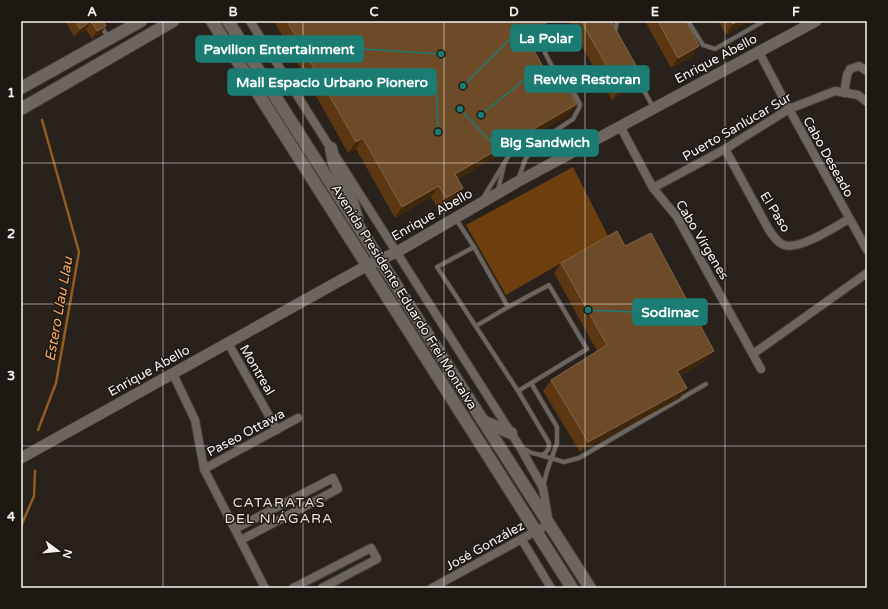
<svg xmlns="http://www.w3.org/2000/svg" width="888" height="609" font-family="'Varela Round',sans-serif">
	<style>
		.green { fill: #6d3e0e }
		.lines { fill: none; stroke-linecap: round; stroke-linejoin: round }
		.stream { stroke: #945b23; stroke-width: 2.5 }
		.service-casing { stroke: #433e39; stroke-width: 5.5 }
		.minor-casing { stroke: #433e39; stroke-width: 10 }
		.tertiary-casing { stroke: #433e39; stroke-width: 12 }
		.secondary-casing { stroke: #433e39; stroke-width: 14 }
		.service { stroke: #6d655f; stroke-width: 4 }
		.minor { stroke: #6d655f; stroke-width: 8 }
		.tertiary { stroke: #6d655f; stroke-width: 11 }
		.secondary { stroke: #6d655f; stroke-width: 12 }
		.wall { fill: #5c3711 }
		.shaded-wall { fill: #40260b }
		.building { fill: #6d4b29; stroke: #826648 }
		.grid { fill: none; stroke: #f8f3f0; stroke-width: 1; stroke-opacity: 0.55 }
		.labels { text-anchor: middle; dominant-baseline: central; stroke-width: 3; stroke-linejoin: round; paint-order: stroke }
		.street-label { font-size: 13px; fill: #f8f3f0; stroke: #1e1813 }
		.water-label { font-size: 14px; font-style: italic; fill: #f9aa64; stroke: #1e1813 }
		.neighbourhood-label { font-size: 14px; letter-spacing: 1px; fill: #ece2db; stroke: #1e1813 }
		.leader { fill: none; stroke: #1b7c74; stroke-width: 1.5 }
		.callout-dot { fill: #1b7c74; stroke: #1e1813; stroke-width: 1.5 }
		.callout { fill: #1b7c74; stroke: #1b7c74; stroke-width: 1.5 }
		.callout-label { font-size: 14px; text-anchor: middle; font-weight: bold; fill: #fff }
		.neatline { fill: none; stroke: #f8f3f0; stroke-width: 1.5 }
		.grid-label { font-size: 13px; text-anchor: middle; font-weight: bold; fill: #f8f3f0 }
	</style>
	<rect width="100%" height="100%" fill="#28211c"/>
	<path class="green" d="M573 167 608 236 506 295 466 225Z"/>
	<g class="lines">
		<g class="stream">
			<path d="M38 430 56 383 79 252 42 120"/>
			<path d="M21 526 34 496 35 471"/>
		</g>
		<g class="service-casing">
			<g id="service">
				<path d="M98 21 108 37"/>
				<path d="M688 21 703 45 715 49 764 21"/>
				<path d="M615 32 617 21"/>
				<path d="M637 78 653 107"/>
				<path d="M518 180 525 160 532 149 540 141 573 119 579 108 580 104 568 82 564 78 555 72 545 53 547 35 539 21"/>
				<path d="M498 190 504 165"/>
				<path d="M483 198 511 152"/>
				<path d="M456 219 474 247"/>
				<path d="M476 326 508 307"/>
				<path d="M531 383 557 427V443L547 471 543 487"/>
				<path d="M518 391 587 349 549 285 508 307 474 247 437 267 518 391 549 443C549 449 548 452 542 455L532 453 522 448"/>
				<path d="M540 455 564 462 579 458 706 384"/>
			</g>
		</g>
		<g class="minor-casing">
			<g id="minor">
				<path d="M250 21 520 447 543 488 549 524 432 588"/>
				<path d="M759 52 789 109 867 250"/>
				<path d="M844 93 847 75 850 69 859 66 867 71"/>
				<path d="M620 126 653 188 677 217 761 369"/>
				<path d="M725 149 769 230C773 235 777 243 784 245 801 250 834 227 849 219"/>
				<path d="M653 188 725 149 789 109 835 91 858 95 867 102"/>
				<path d="M228 343 277 430"/>
				<path d="M753 354 867 273"/>
				<path d="M173 374 195 420 204 469 265 588"/>
				<path d="M204 469 298 418"/>
				<path d="M235 529 333 478 338 489 241 540"/>
				<path d="M522 540 551 588"/>
				<path d="M293 588 371 548 377 559 322 588"/>
			</g>
		</g>
		<g class="tertiary-casing">
			<path id="tertiary" d="M21 458 368 265 397 252 517 182 816 21"/>
		</g>
		<g class="secondary-casing">
			<g id="secondary">
				<path d="M212 21 572 588"/>
				<path d="M228 21 264 79 590 588"/>
				<path d="M21 88 141 21"/>
				<path d="M21 109 173 21"/>
				<path d="M331 148 334 164 352 201 357 218"/>
				<path d="M485 422 511 433"/>
			</g>
		</g>
		<use href="#service" class="service"/>
		<use href="#minor" class="minor"/>
		<use href="#tertiary" class="tertiary"/>
		<use href="#secondary" class="secondary"/>
	</g>
	<g class="wall">
		<path d="M65 21H103L106 26 100 34 92 39 86 30 74 37Z"/>
		<path d="M274 21H544L546 24 538 35 528 40 569 115 458 179 463 188 456 199 438 209 431 197 395 218 356 149 348 153Z"/>
		<path d="M568 21H615L613 24 635 87 612 100Z"/>
		<path d="M645 21H686L699 46 692 57 671 68Z"/>
		<path d="M718 21H749L726 35Z"/>
		<path d="M625 246 706 361 680 376V398L580 452 543 391 551 380 597 351 554 273 561 263Z"/>
	</g>
	<g class="shaded-wall">
		<path d="M91 21 86 30 74 37 80 29Z"/>
		<path d="M738 21H749L726 35 733 24Z"/>
		<path d="M546 24 538 35 518 46 526 36Z"/>
		<path d="M106 26 100 34 92 39 97 31Z"/>
		<path d="M699 46 692 57 671 68 678 58Z"/>
		<path d="M642 76 635 87 612 100 620 89Z"/>
		<path d="M577 104 569 115 448 185 455 174Z"/>
		<path d="M363 138 356 149 348 153 356 142Z"/>
		<path d="M439 186 431 197 395 218 402 207Z"/>
		<path d="M463 188 456 199 438 209 446 198Z"/>
		<path d="M714 351 706 361 670 381 677 371Z"/>
		<path d="M687 388 680 398 580 452 588 442Z"/>
	</g>
	<g class="building">
		<path d="M75 21H103L106 26 97 31 91 21 80 29Z"/>
		<path d="M287 21H544L546 24 526 36 551 81 560 75 577 104 455 174 463 188 446 198 439 186 402 207 363 138 356 142Z"/>
		<path d="M581 21H611L642 76 620 89Z"/>
		<path d="M658 21H686L699 46 678 58Z"/>
		<path d="M731 21H738L733 24Z"/>
		<path d="M617 231 625 246 651 233 714 351 677 371 687 388 588 442 551 380 607 345 561 263Z"/>
	</g>
	<path class="grid" d="M163 21V588M303 21V588M444 21V588M585 21V588M725 21V588M21 163H867M21 304H867M21 446H867"/>
	<g class="labels">
		<g class="street-label">
			<text transform="translate(716 59) rotate(-28)">Enrique Abello</text>
			<text transform="translate(737 127) rotate(-30)">Puerto Sanlúcar Sur</text>
			<text transform="translate(828 157) rotate(61)">Cabo Deseado</text>
			<text transform="translate(775 212) rotate(58)">El Paso</text>
			<text transform="translate(432 215) rotate(-30)">Enrique Abello</text>
			<text transform="translate(702 240) rotate(59)">Cabo Vírgenes</text>
			<text transform="translate(404 297) rotate(58)">Avenida Presidente Eduardo Frei Montalva</text>
			<text transform="translate(257 370) rotate(60)">Montreal</text>
			<text transform="translate(149 371) rotate(-29)">Enrique Abello</text>
			<text transform="translate(246 433) rotate(-28)">Paseo Ottawa</text>
			<text transform="translate(485 546) rotate(-29)">José González</text>
		</g>
		<g class="water-label">
			<text transform="translate(59 309) rotate(-80)">Estero Llau Llau</text>
		</g>
		<g class="neighbourhood-label">
			<text x="279" y="502">CATARATAS<tspan x="279" dy="16">DEL NIÁGARA</tspan></text>
		</g>
	</g>
	<path class="leader" d="M463 86L511 38M441 54L363 49M481 115L525 79M438 132L436 82M460 109L492 143M588 310L633 312"/>
	<g class="callout-dot">
		<circle cx="463" cy="86" r="4"/>
		<circle cx="441" cy="54" r="4"/>
		<circle cx="481" cy="115" r="4"/>
		<circle cx="438" cy="132" r="4"/>
		<circle cx="460" cy="109" r="4"/>
		<circle cx="588" cy="310" r="4"/>
	</g>
	<g class="callout">
		<rect x="511" y="25" width="70" height="26" rx="4"/>
		<rect x="196" y="36" width="167" height="26" rx="4"/>
		<rect x="525" y="66" width="124" height="26" rx="4"/>
		<rect x="228" y="69" width="208" height="26" rx="4"/>
		<rect x="492" y="130" width="106" height="26" rx="4"/>
		<rect x="633" y="299" width="74" height="26" rx="4"/>
	</g>
	<g class="callout-label">
		<text x="546" y="43">La Polar</text>
		<text x="279" y="54">Pavilion Entertainment</text>
		<text x="587" y="84">Revive Restoran</text>
		<text x="332" y="87">Mall Espacio Urbano Pionero</text>
		<text x="545" y="147">Big Sandwich</text>
		<text x="670" y="317">Sodimac</text>
	</g>
	<rect width="888" height="609" fill="none" stroke="#1e1813" stroke-width="44"/>
	<g transform="translate(58 551) rotate(106)" stroke="#1e1813" stroke-width="3" paint-order="stroke">
	<path d="M0-3L7 15L0 10L-7 15Z" fill="#f8f3f0"/>
	<text y="-6" font-size="11" font-weight="bold" text-anchor="middle" fill="#f8f3f0">N</text>
	</g>
	<rect x="22" y="22" width="844" height="565" class="neatline"/>
	<g class="grid-label">
		<text x="92" y="16">A</text>
		<text x="233" y="16">B</text>
		<text x="374" y="16">C</text>
		<text x="514" y="16">D</text>
		<text x="655" y="16">E</text>
		<text x="796" y="16">F</text>
		<text x="11" y="97">1</text>
		<text x="11" y="238">2</text>
		<text x="11" y="380">3</text>
		<text x="11" y="521">4</text>
	</g>
</svg>
